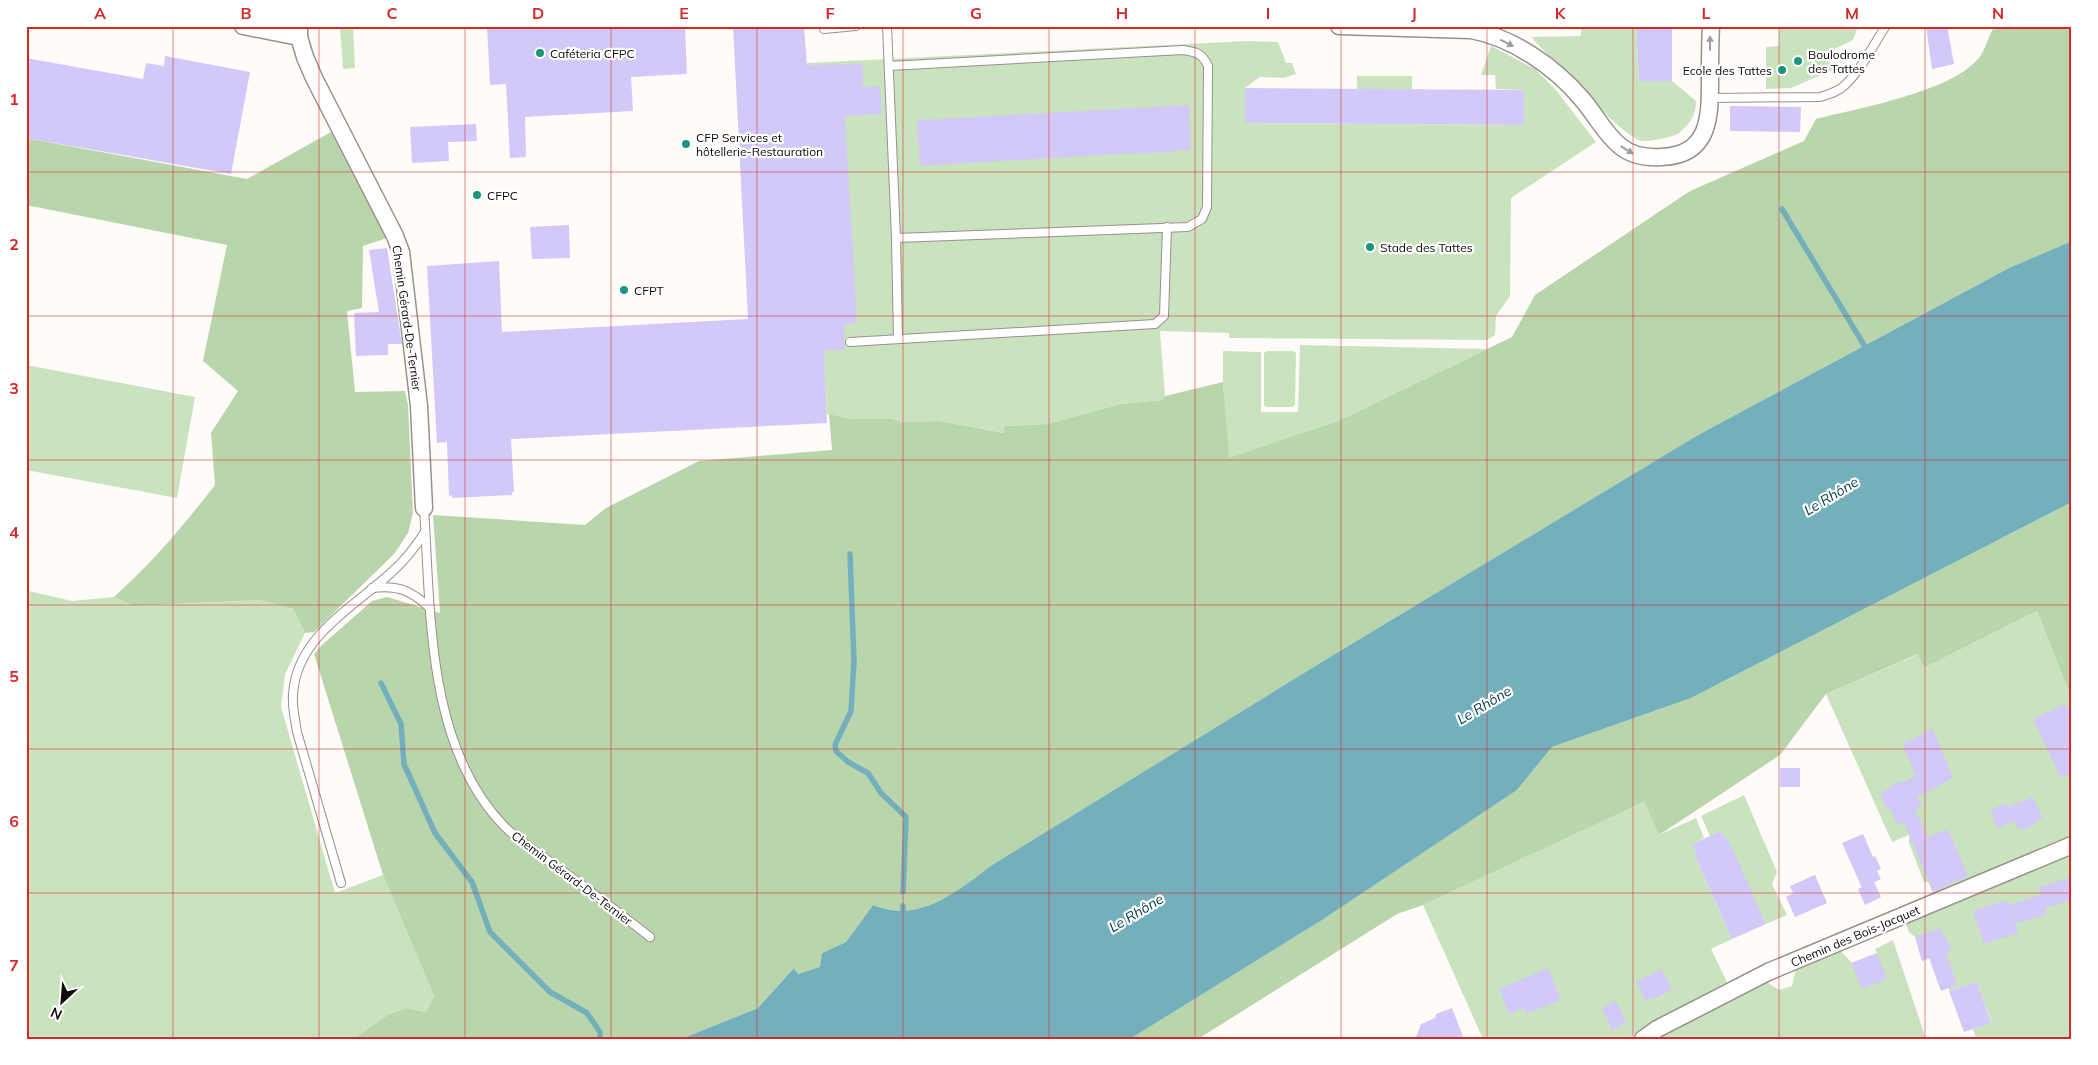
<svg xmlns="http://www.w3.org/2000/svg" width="2098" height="1065" font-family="Mulish,sans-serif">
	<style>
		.green { fill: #cae3bf }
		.forest { fill: #b9d5ac }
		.water { fill: #74b0bc }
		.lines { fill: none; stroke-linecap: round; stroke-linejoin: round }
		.stream { stroke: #74b0bc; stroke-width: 5.5 }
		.building { fill: #d2c9f8 }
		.lane-casing { stroke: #98918c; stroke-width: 10 }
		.street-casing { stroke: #98918c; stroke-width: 19 }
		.lane { stroke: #fff; stroke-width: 8 }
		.street { stroke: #fff; stroke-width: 16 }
		.oneway { fill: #9f9d9d }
		.grid { fill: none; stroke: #d62828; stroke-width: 1; stroke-opacity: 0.55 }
		.poi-dot { fill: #17957d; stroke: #fff; stroke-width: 2 }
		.labels { text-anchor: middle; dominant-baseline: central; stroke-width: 4.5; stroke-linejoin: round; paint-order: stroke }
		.poi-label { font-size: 12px; fill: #0e0b0a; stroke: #fff; text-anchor: start }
		.street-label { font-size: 12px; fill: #0e0b0a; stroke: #fff }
		.water-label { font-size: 14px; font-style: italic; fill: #033d46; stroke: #fff }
		.neatline { fill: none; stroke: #d62828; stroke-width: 2 }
		.grid-label { font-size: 16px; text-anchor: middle; font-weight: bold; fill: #d62828 }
	</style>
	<rect width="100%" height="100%" fill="#fefbf9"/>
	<g class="green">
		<path d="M340 26H353L355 68 343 69Z"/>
		<path d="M1581 26H1636L1639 80 1672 81 1696 101C1696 115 1690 124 1679 133 1675 137 1648 142 1642 141 1622 137 1550 57 1531 37L1581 36Z"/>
		<path d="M1779 26H1858L1853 40 1826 53 1833 70 1791 88 1766 89V47L1779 46Z"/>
		<path d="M1248 41 1278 42 1286 63H1292L1296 74 1284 78 1260 77 1245 88V123L1524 125V90L1496 89 1495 75H1481L1491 46 1535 69 1556 90 1596 142 1511 198 1510 296 1496 316 1495 335 1487 340 1229 338V333L1160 331 1165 396 1162 400 1121 404 1049 424 1005 426V433L940 421 902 422 893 419H850L827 414 807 63Z"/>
		<rect x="1357" y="76" width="55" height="13"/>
		<path d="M1300 345 1487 349 1338 421 1228 459 1223 382V351L1261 352V412H1298Z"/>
		<path d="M1267 351H1293L1296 353 1295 405 1293 407H1266L1264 405V353Z"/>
		<path d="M26 365 195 397 177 498 26 470Z"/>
		<path d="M26 588 29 591 72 601 114 597 133 606H143L259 600 293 609 305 633 285 674 281 707 335 893 383 875 434 996 426 1012 407 1008 389 1014 353 1039H26Z"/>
		<path d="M2037 611 2072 698V836L1934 895 1928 882H1924L1909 843V835L1892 842 1826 694 1919 654 1924 668Z"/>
		<path d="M1744 795 1777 872 1772 884 1787 915 1766 924 1721 831 1710 836 1701 816Z"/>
		<path d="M1644 802 1659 835 1696 818 1704 838 1693 844 1696 850 1694 854 1732 939 1711 949 1727 982 1640 1029 1629 1039H1483L1423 905Z"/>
		<path d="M2072 854V1039H1976L1973 1029 1991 1022 1977 982 1949 991 1945 953 1922 961 1915 937 1909 932 1905 922Z"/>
		<path d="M1893 940 1926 1039H1656L1689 1019 1765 981 1779 990 1792 986 1796 968 1839 949 1852 963 1877 953 1875 949Z"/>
	</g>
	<g class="forest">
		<path d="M1995 26H2072V241L2009 268 1698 435 1325 660 992 865C956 892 921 924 873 905L846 942 822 953 821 967 798 974 794 968 758 1008 681 1039H353L389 1014 407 1008 426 1012 434 996 383 875 314 654 322 645 372 601 387 597 440 613 433 515 585 525 606 508 699 461 832 450 829 414 850 419H893L902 422 940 421 1004 433 1005 426 1048 424 1121 404 1162 400 1165 396 1223 382 1229 458 1338 421 1512 337 1535 295 1690 191 1804 141 1816 119C1859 108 1949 92 1977 60 1986 51 1987 37 1995 26Z"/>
		<path d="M331 132 387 238 363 246 362 308 347 311 355 392 405 391 408 405 413 513 408 533 394 554 314 632 305 633 293 609 259 600 133 606 114 597C153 562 183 526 215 485L211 433 238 391 203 361 227 245 26 205V138L247 179Z"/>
		<path d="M2072 502V699L2037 611 1924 668 1918 654 1826 694 1780 755 1659 835 1644 802 1423 905 1397 914 1198 1039H1130L1319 922 1517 790 1552 747 1691 698Z"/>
	</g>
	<path class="water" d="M2072 241V502L1691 698 1552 747 1517 790 1319 922 1130 1039H681L758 1008 794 968 798 974 820 967 822 953 846 942 873 905C920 924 956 892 992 865L1325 660 1698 435 2009 268Z"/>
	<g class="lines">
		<g class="stream">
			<path d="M1782 209 1867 350"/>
			<path d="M850 554 854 661 851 711 835 745 836 751 848 762 868 773 881 793 906 817 903 892"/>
			<path d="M381 683 401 724 404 764 435 833 472 882 490 932 550 992 587 1013 600 1032V1039"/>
			<path d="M903 906V911"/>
		</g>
	</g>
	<g class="building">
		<path d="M487 26H685L687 74 631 77 633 111 525 117 526 157 510 158 506 84 490 85Z"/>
		<path d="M733 26H804L807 65 863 64V87L880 86 882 114 845 116 857 323 844 324 845 350H824L827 423 511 439 514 492H512V495L452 498V495L449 496 447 442 437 443 427 266 499 261 502 332 748 319Z"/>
		<path d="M1636 26H1672V81H1639Z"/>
		<path d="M1926 26H1947L1954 64 1932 69Z"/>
		<path d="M165 56 250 72 231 174 26 138V58L143 79 146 63 164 66Z"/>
		<path d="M1245 88 1524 90V125L1245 123Z"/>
		<path d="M1189 105 1191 150H1174V152L1119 154 920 166 917 120Z"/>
		<path d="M1730 106 1801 107 1800 132 1730 131Z"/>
		<path d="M476 124 477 141 448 142 449 161 412 163 410 127Z"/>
		<path d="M569 225 570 258 532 259 530 227Z"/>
		<path d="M387 248 402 344H388V355L356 356 354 313 379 312 369 250Z"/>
		<path d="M2065 704 2072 717V772L2061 778 2033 719Z"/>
		<path d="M1933 729 1953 778 1917 797 1922 807 1915 810 1928 837 1948 829 1968 876 1933 892 1904 822 1897 825 1889 807 1886 808 1880 793 1891 788 1890 786 1900 781 1901 783 1916 776 1902 744Z"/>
		<rect x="1780" y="768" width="20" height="19"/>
		<path d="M2033 797 2043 818 2034 822 2035 825 2023 830 2021 827 2017 829 2014 821 1998 829 1990 810 2006 803 2008 807Z"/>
		<path d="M1721 831 1725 838 1728 839 1766 924 1732 939 1694 854 1696 850 1692 844Z"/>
		<path d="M1863 834 1873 857 1875 856 1881 869 1877 871 1881 879 1862 888 1842 843Z"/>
		<path d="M1815 875 1827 903 1795 917 1786 897 1793 893 1790 886Z"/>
		<path d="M2072 877V900L2045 908 2047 914 2015 924 2018 933 1984 944 1973 911 2007 900 2009 905 2041 895 2039 887Z"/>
		<path d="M1874 882 1881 897 1865 905 1858 889Z"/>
		<path d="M1941 928 1952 951 1946 953 1957 985 1941 991 1929 958 1922 961 1915 937Z"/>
		<path d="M1877 953 1887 979 1862 989 1851 963Z"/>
		<path d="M1548 968 1561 1000 1526 1014 1524 1008 1509 1014 1499 989Z"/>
		<path d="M1661 969 1672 989 1654 999 1653 997 1646 1001 1636 982Z"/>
		<path d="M1977 982 1991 1023 1964 1032 1949 991Z"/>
		<path d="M1616 1001 1626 1023 1612 1030 1602 1008Z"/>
		<path d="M1452 1008 1464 1039H1415L1421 1024 1435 1018 1436 1014Z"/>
	</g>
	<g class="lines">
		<g class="lane-casing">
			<g id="lane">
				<path d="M824 26V29L856 26"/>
				<path d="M887 26 896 238 1188 227 1202 219 1207 207 1208 66C1202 53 1196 52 1183 50L889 66"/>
				<path d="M1710 98 1820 97C1829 94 1838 92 1845 85 1862 69 1873 45 1886 26"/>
				<path d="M896 238 898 338"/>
				<path d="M850 342 1155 324 1164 316 1167 227"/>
				<path d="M424 508C431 611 426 747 505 827 519 841 537 852 553 864 586 887 618 912 650 937"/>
				<path d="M372 588C398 585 410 590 429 607"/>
				<path d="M341 883 297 732C295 719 292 707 293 694 297 635 356 606 394 570 406 559 416 546 425 532"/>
			</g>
		</g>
		<g class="street-casing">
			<g id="street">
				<path d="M243 26 299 37V26"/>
				<path d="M1339 26 1471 30C1512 37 1555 67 1582 99 1595 114 1604 133 1620 146 1632 156 1647 158 1662 157 1710 155 1710 117 1710 79 1710 62 1710 44 1711 26"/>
				<path d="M299 37 305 57 314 78 395 236 401 252 419 406 424 508"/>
				<path d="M1643 1039 1657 1029 1768 972 2072 845"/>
			</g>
		</g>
		<use href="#lane" class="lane"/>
		<use href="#street" class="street"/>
	</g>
	<defs><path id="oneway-solid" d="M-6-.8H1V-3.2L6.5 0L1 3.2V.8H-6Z" transform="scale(1.25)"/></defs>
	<g class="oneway">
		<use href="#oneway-solid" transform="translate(1507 43) rotate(27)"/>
		<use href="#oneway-solid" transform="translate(1710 43) rotate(-90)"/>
		<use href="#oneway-solid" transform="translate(1627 150) rotate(31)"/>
	</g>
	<path class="grid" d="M173 26V1039M319 26V1039M465 26V1039M611 26V1039M757 26V1039M903 26V1039M1049 26V1039M1195 26V1039M1341 26V1039M1487 26V1039M1633 26V1039M1779 26V1039M1925 26V1039M26 172H2072M26 316H2072M26 460H2072M26 605H2072M26 749H2072M26 893H2072"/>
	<g class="poi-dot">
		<circle cx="540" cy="53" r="5"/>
		<circle cx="1798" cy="61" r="5"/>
		<circle cx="1782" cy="70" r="5"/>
		<circle cx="686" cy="144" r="5"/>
		<circle cx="477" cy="195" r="5"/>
		<circle cx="1370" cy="247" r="5"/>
		<circle cx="624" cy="290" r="5"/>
	</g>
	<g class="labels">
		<g class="poi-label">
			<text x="550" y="53">Caféteria CFPC</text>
			<text x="1808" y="54">Boulodrome<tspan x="1808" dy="14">des Tattes</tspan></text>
			<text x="1772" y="70" text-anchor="end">Ecole des Tattes</text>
			<text x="696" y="137">CFP Services et<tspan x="696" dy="14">hôtellerie-Restauration</tspan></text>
			<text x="487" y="195">CFPC</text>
			<text x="1380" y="247">Stade des Tattes</text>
			<text x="634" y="290">CFPT</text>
		</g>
		<g class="street-label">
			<text transform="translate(407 318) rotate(82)">Chemin Gérard-De-Ternier</text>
			<text transform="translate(572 878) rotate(37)">Chemin Gérard-De-Ternier</text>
			<text transform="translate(1855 936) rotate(-23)">Chemin des Bois-Jacquet</text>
		</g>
		<g class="water-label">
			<text transform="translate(1831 496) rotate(-31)">Le Rhône</text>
			<text transform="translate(1484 705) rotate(-31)">Le Rhône</text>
			<text transform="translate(1136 913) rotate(-31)">Le Rhône</text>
		</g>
	</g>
	<rect width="2098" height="1065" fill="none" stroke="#ffffff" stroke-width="55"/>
	<g transform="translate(62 1002) rotate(206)" stroke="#ffffff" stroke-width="4" paint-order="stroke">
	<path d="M0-4L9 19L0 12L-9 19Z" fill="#0e0b0a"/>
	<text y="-8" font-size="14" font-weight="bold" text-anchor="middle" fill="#0e0b0a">N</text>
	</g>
	<rect x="28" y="28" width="2042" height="1010" class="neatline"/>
	<g class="grid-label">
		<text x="100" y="19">A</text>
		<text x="246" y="19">B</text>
		<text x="392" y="19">C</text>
		<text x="538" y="19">D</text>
		<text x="684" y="19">E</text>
		<text x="830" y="19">F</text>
		<text x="976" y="19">G</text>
		<text x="1122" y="19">H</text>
		<text x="1268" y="19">I</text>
		<text x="1414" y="19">J</text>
		<text x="1560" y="19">K</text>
		<text x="1706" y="19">L</text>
		<text x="1852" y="19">M</text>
		<text x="1998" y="19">N</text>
		<text x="14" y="105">1</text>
		<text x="14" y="250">2</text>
		<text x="14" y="394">3</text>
		<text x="14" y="538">4</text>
		<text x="14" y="682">5</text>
		<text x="14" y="827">6</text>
		<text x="14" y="971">7</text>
	</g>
</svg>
